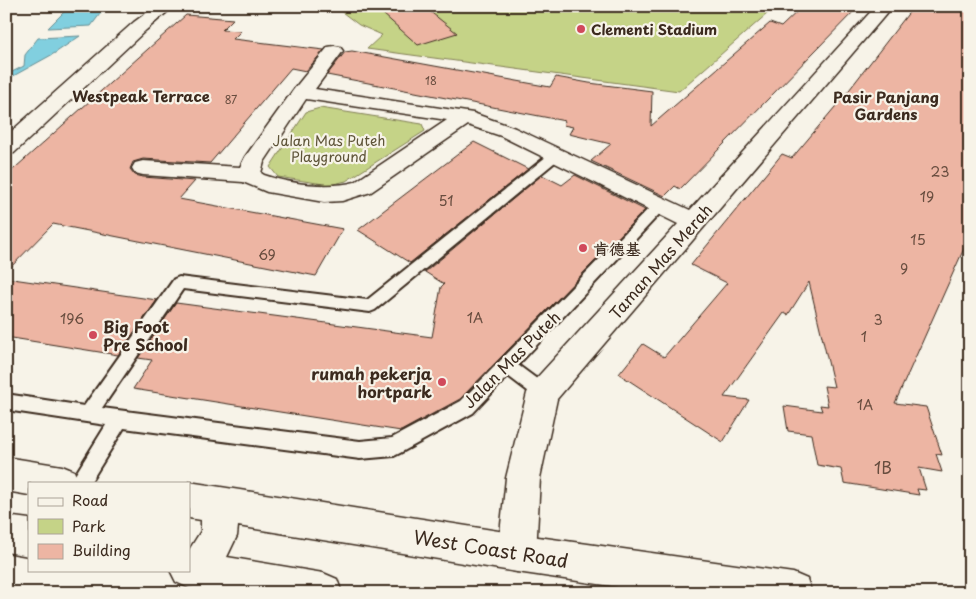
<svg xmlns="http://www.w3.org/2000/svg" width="976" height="599" font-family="'Playpen Sans','LXGW WenKai TC',sans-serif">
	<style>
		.green { fill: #c5d387; stroke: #807e52 }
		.water { fill: #81cfdf; stroke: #658d92 }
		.building { fill: #edb5a3; stroke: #3b2a1e }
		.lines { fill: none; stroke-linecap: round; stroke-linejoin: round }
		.service-casing { stroke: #3b2a1e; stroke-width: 4 }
		.minor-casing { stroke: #3b2a1e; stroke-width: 3 }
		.secondary-casing { stroke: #3b2a1e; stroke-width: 3 }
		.service { fill: #f7f3e8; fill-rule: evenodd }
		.minor { fill: #f7f3e8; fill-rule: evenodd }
		.secondary { fill: #f7f3e8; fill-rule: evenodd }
		.poi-dot { fill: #d1495b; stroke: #f7f3e8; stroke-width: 2 }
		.labels { text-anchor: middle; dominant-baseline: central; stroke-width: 4.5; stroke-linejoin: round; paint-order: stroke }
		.far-number-label { font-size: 11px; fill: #684d3f }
		.far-poi-label { font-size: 14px; font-weight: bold; fill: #3b2a1e; stroke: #f7f3e8; text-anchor: start }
		.far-park-label { font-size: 14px; fill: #5e5438; stroke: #f7f3e8 }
		.number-label { font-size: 14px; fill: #684d3f }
		.far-neighbourhood-label { font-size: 15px; font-weight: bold; fill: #3b2a1e; stroke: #f7f3e8 }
		.poi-label { font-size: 16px; font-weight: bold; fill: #3b2a1e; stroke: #f7f3e8; text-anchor: start }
		.street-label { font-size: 16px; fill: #3b2a1e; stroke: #f7f3e8 }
		.near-number-label { font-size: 16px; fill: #684d3f }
		.near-street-label { font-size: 19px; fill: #3b2a1e; stroke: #f7f3e8 }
	</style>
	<rect width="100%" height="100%" fill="#f7f3e8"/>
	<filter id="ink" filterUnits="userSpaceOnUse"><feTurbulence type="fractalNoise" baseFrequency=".02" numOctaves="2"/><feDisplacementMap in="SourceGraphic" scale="10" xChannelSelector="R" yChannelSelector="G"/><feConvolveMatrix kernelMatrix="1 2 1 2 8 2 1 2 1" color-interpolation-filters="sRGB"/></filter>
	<g filter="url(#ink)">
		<g class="green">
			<path d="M334 6H776L679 91 367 49 382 35 359 25Z"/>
			<path d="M320 108 422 124 425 131 346 181 330 185 278 177 270 167 306 112Z"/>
		</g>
		<g class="water">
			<path d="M70 6H101L103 10 91 26 48 28Z"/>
			<path d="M80 36 55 53 6 80V75L24 66 25 55 38 38Z"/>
		</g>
		<g class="building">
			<path d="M374 6H423L457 33 418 45Z"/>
			<path d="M803 6H859L680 189 675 186 665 196 591 161 611 144 569 134 573 127 563 125 565 121 327 75 345 52 352 51 550 87 556 77 589 83 652 91 651 126 770 23 781 27Z"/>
			<path d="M914 6H970V235L895 403 926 407 942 455 936 454 942 472 919 468 926 490 917 489 919 495 844 483 841 469 817 465 811 434 788 431 784 406 822 411 820 405 828 406 824 386 834 387 809 282 788 315 784 313 724 397 749 400 723 442 619 374 643 344 664 357 727 283 691 265 782 154 792 158 846 94Z"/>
			<path d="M186 15 233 19 222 30 241 31 233 39 324 50 306 71 291 68 210 163 143 159 133 162 130 169 135 175 143 177 195 181 179 199 343 229 316 276 53 224 6 272V176Z"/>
			<path d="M474 142 528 169 410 263 358 230Z"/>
			<path d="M542 175 562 185 575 175 645 210 460 399 401 431 133 389 152 360 138 358 176 303 432 337 441 287 444 284 425 272Z"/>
			<path d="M6 278 157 300 118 355 6 337Z"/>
		</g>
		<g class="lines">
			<g class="service-casing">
				<path id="service" d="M556 151 560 152 562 155 560 158 375 310 370 312 183 289 102 408 360 441 392 438 461 401 655 202H665L666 205 665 208 518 365 549 388 552 393 549 398 543 401 537 398 508 376 473 413 400 453 394 456 360 459 124 428 90 483H70L106 425 6 410V394L84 406 174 279 179 277 367 300 552 152Z"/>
			</g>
			<g class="minor-casing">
				<g id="minor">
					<path d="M156 6H174L146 30 14 153 6 155V136L134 22Z"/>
					<path d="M876 6H893L557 399 540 478 536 553 530 566 517 572 504 566 498 553 506 478 527 393 532 383 678 224 501 136 468 125 371 192 342 201 324 202 267 192 243 182 143 175 135 173 132 168 135 163 143 161 240 167 245 157 294 89 328 47 334 46 340 47 343 51 315 89 473 113 515 128 690 210ZM306 99 447 120 355 182C328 189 291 184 264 175L261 173 264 162Z"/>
				</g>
			</g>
			<g class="secondary-casing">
				<g id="secondary">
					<path d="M6 457 62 466 74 471 79 483H29V495L6 491Z"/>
					<path d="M189 482 517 534 793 573 807 579 812 593H659L517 572 238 526 237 536 227 557 323 573 337 579 342 593H215L189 588 176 582 170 570H189V550L201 531V520L189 518Z"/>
					<path d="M6 516 29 519V556L6 552Z"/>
				</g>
			</g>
			<use href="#service" class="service"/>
			<use href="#minor" class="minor"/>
			<use href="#secondary" class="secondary"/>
		</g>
	</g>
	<g class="poi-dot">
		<circle cx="581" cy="29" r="5"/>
		<circle cx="583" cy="248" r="5"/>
		<circle cx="93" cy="335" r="5"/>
		<circle cx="442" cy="382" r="5"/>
	</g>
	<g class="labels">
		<g class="far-number-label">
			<text x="431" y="80">18</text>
			<text x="231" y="99">87</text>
		</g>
		<g class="far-poi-label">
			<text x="591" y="29">Clementi Stadium</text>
		</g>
		<g class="far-park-label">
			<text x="329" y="140">Jalan Mas Puteh<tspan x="329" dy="16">Playground</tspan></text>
		</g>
		<g class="number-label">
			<text x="940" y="171">23</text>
			<text x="927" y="196">19</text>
			<text x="446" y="200">51</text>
			<text x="918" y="239">15</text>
			<text x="267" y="254">69</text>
			<text x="904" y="268">9</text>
			<text x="475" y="317">1A</text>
			<text x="72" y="318">196</text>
			<text x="878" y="319">3</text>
			<text x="864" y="336">1</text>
			<text x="865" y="404">1A</text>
		</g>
		<g class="far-neighbourhood-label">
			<text x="141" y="95">Westpeak Terrace</text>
			<text x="886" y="96">Pasir Panjang<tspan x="886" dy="17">Gardens</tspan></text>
		</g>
		<g class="poi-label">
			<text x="593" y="248">肯德基</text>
			<text x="103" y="326">Big Foot<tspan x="103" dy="18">Pre School</tspan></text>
			<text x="432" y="373" text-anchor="end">rumah pekerja<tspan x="432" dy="18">hortpark</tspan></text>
		</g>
		<g class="street-label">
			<text transform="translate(660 261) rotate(-49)">Taman Mas Merah</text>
			<text transform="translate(511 359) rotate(-45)">Jalan Mas Puteh</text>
		</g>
		<g class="near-number-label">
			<text x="883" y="467">1B</text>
		</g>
		<g class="near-street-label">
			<text transform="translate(491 548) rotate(9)">West Coast Road</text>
		</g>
	</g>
	<rect width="976" height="599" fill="none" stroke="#f7f3e8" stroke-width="25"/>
	<rect x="12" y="12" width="951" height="574" fill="none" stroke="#3b2a1e" stroke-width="2" filter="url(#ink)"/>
	<rect x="28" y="482" width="162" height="90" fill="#f7f3e8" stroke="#aca397"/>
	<rect x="38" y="498" width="25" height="8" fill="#f7f3e8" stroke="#aca397"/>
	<text x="72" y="506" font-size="15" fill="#3b2a1e">Road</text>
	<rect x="38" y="519" width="25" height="15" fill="#c5d387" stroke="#aca397"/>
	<text x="72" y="532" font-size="15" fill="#3b2a1e">Park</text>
	<rect x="38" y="544" width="25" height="15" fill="#edb5a3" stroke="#aca397"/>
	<text x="72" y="556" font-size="15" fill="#3b2a1e">Building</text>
</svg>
